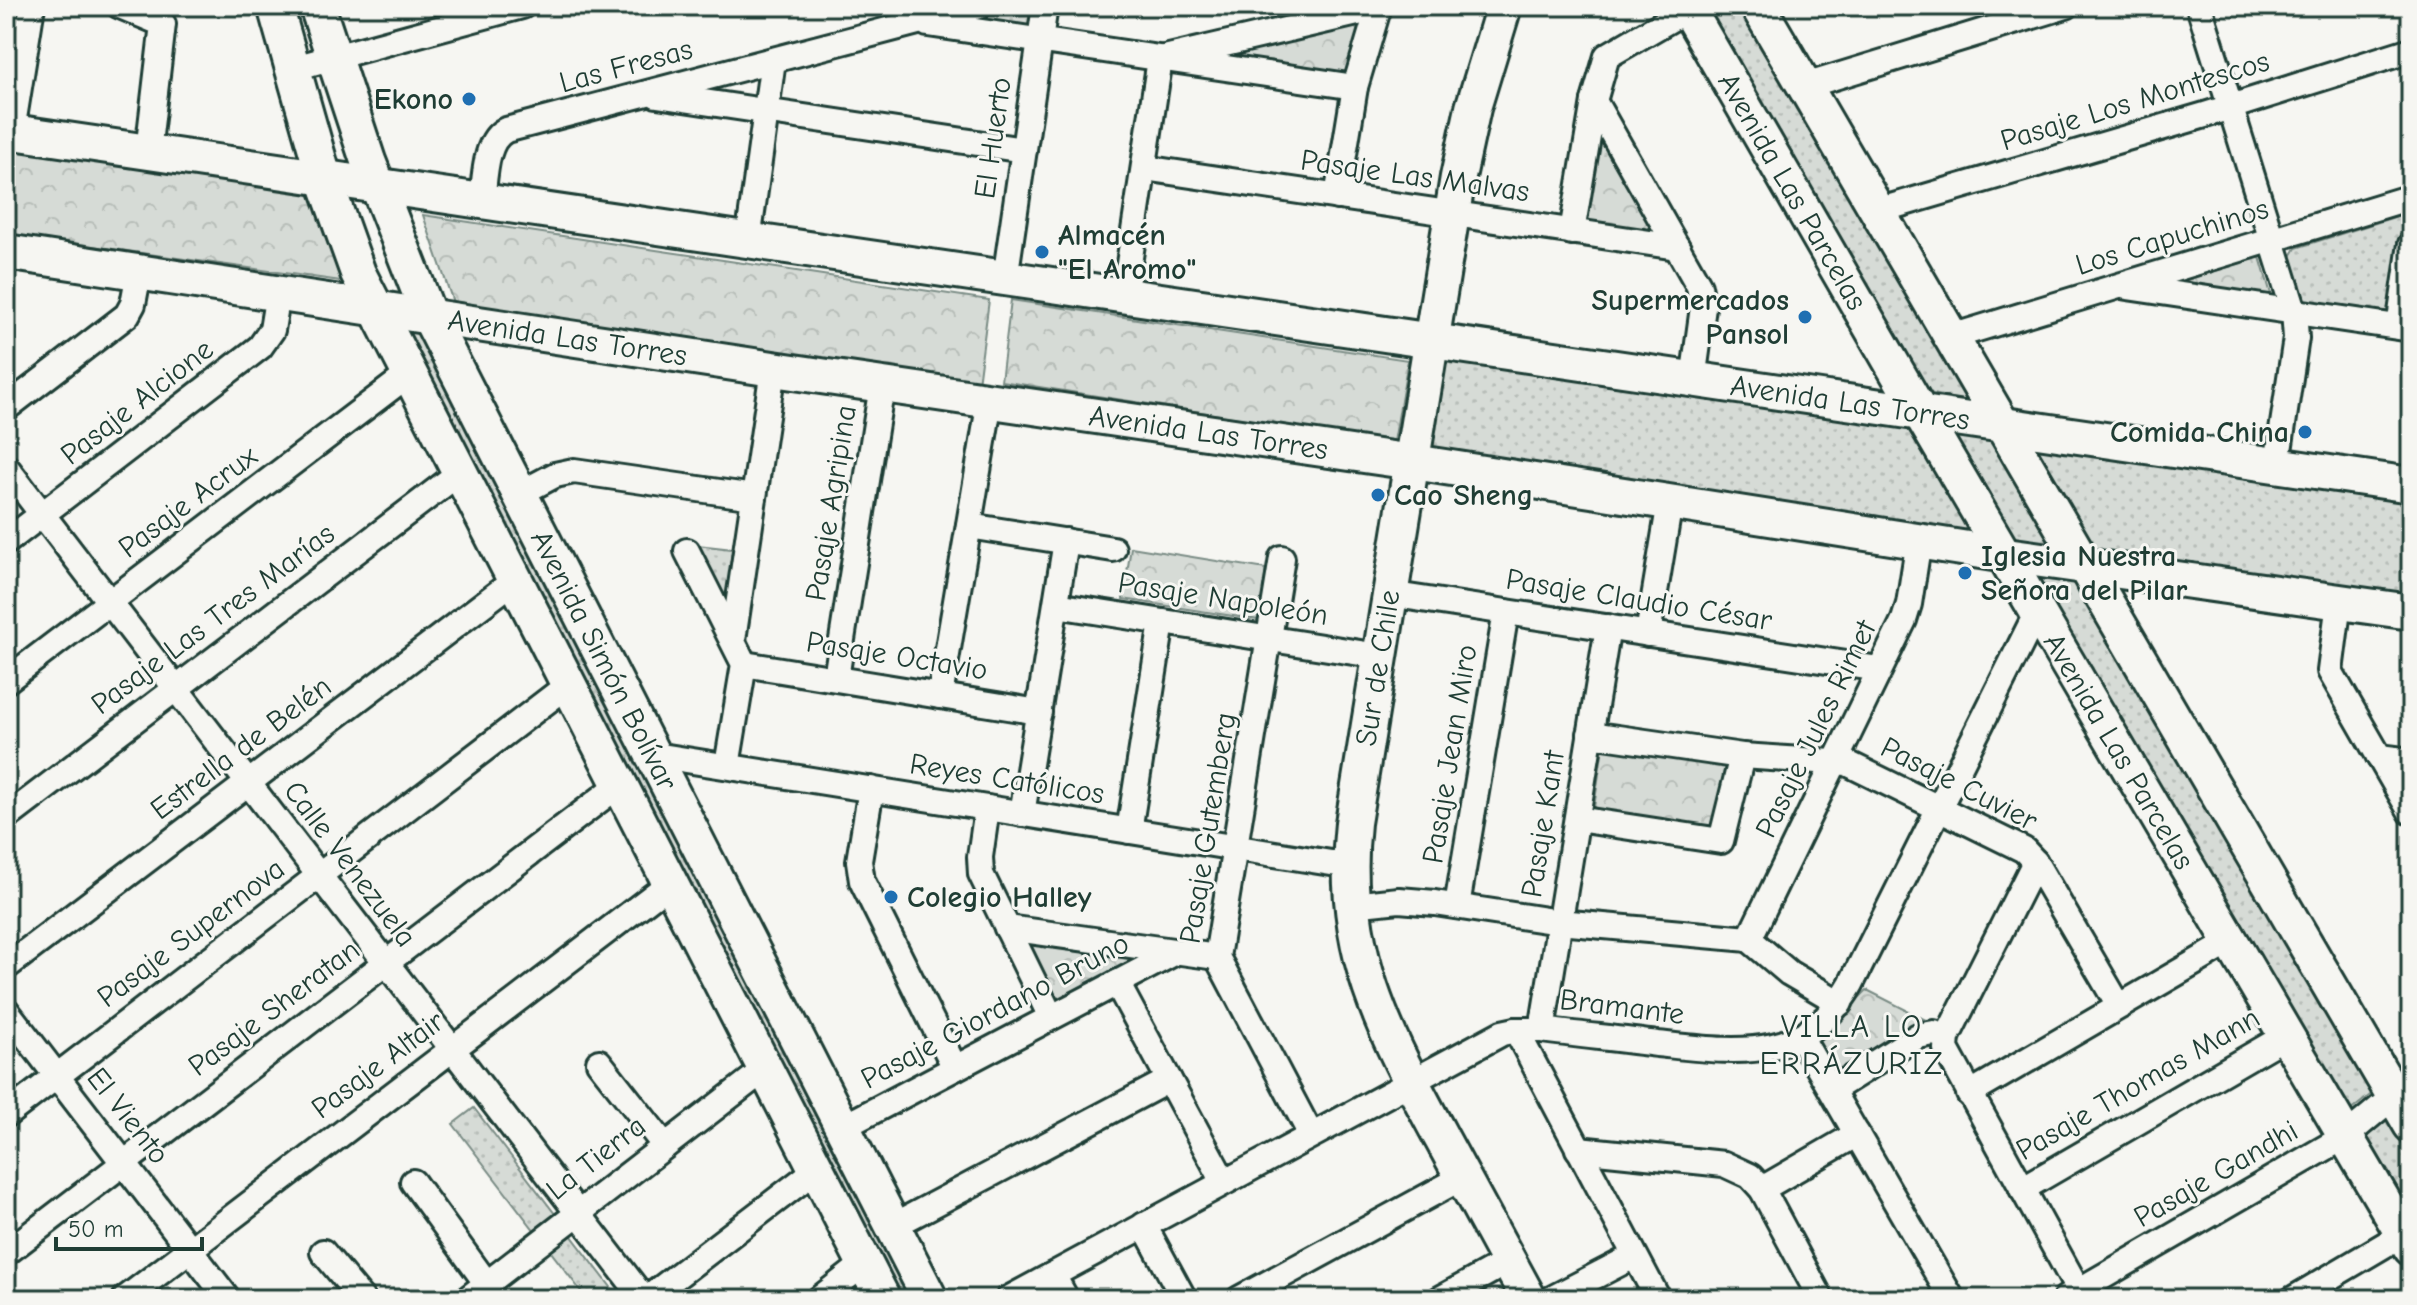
<svg xmlns="http://www.w3.org/2000/svg" width="2417" height="1305" font-family="'Comic Neue',sans-serif">
	<style>
		.grass { fill: url(#grass-dots); stroke: #7a8c85; stroke-width: 2 }
		.forest { fill: url(#forest-crowns); stroke: #7a8c85; stroke-width: 2 }
		.lines { fill: none; stroke-linecap: round; stroke-linejoin: round }
		.street-casing { stroke: #1f3d34; stroke-width: 30 }
		.secondary-casing { stroke: #1f3d34; stroke-width: 40 }
		.street { stroke: #f6f6f2; stroke-width: 24 }
		.secondary { stroke: #f6f6f2; stroke-width: 34 }
		.poi-dot { fill: #1f6fb2; stroke: #f6f6f2; stroke-width: 3 }
		.labels { text-anchor: middle; dominant-baseline: central; stroke-width: 6; stroke-linejoin: round; paint-order: stroke }
		.street-label { font-size: 30px; fill: #1f3d34; stroke: #f6f6f2 }
		.poi-label { font-size: 30px; font-weight: bold; fill: #1f3d34; stroke: #f6f6f2; text-anchor: start }
		.neighbourhood-label { font-size: 32px; letter-spacing: 2px; fill: #1f3d34; stroke: #f6f6f2 }
	</style>
	<defs>
		<pattern id="grass-dots" width="8" height="8" patternUnits="userSpaceOnUse" patternTransform="scale(2)"><rect width="8" height="8" fill="#d6dbd6"/><path d="M2 2h.1M6 6h.1" fill="none" stroke="#b7bdb8" stroke-width="1.8" stroke-linecap="round"/></pattern>
		<pattern id="forest-crowns" width="20" height="18" patternUnits="userSpaceOnUse" patternTransform="scale(2)"><rect width="20" height="18" fill="#d6dbd6"/><path d="M2 6a3 3 0 1 1 6 0M12 15a3 3 0 1 1 6 0" fill="none" stroke="#b7bdb8"/></pattern>
	</defs>
	<rect width="100%" height="100%" fill="#f6f6f2"/>
	<filter id="ink" filterUnits="userSpaceOnUse"><feTurbulence type="fractalNoise" baseFrequency=".0125" numOctaves="2"/><feDisplacementMap in="SourceGraphic" scale="16" xChannelSelector="R" yChannelSelector="G"/><feConvolveMatrix kernelMatrix="1 2 1 2 8 2 1 2 1" color-interpolation-filters="sRGB"/></filter>
	<g filter="url(#ink)">
		<g class="grass">
			<path d="M1015 6H1036L1032 27 959 21Z"/>
			<path d="M1700 6H1740L1972 403 1925 392Z"/>
			<path d="M2407 213 2392 317 2306 306 2290 258 2296 248Z"/>
			<path d="M397 324 426 327 923 1299H897Z"/>
			<path d="M1437 357 1902 420 1978 537 1426 447Z"/>
			<path d="M1943 424 2000 432 2060 546 2008 537Z"/>
			<path d="M2036 443 2411 501V598L2086 552 2029 446Z"/>
			<path d="M680 543 732 549 723 633Z"/>
			<path d="M2071 570 2374 1092 2345 1115 2035 573Z"/>
			<path d="M474 1108 620 1299H587L453 1124Z"/>
			<path d="M2387 1119 2411 1158V1229L2359 1142Z"/>
		</g>
		<g class="forest">
			<path d="M1360 22 1347 76 1203 57Z"/>
			<path d="M1599 127 1666 238 1585 223Z"/>
			<path d="M6 148 323 194 355 283 6 234Z"/>
			<path d="M423 215 989 300 978 384 453 302Z"/>
			<path d="M2260 257 2273 301 2161 288Z"/>
			<path d="M1011 300 1408 360 1394 442 1001 381Z"/>
			<path d="M1131 547 1266 569 1259 620 1123 599Z"/>
			<path d="M1604 740 1726 758 1714 832 1593 814Z"/>
			<path d="M1017 938 1156 953 1048 1004Z"/>
			<path d="M1867 990 1924 1019 1837 1071 1816 1041Z"/>
		</g>
		<g class="lines">
			<g class="street-casing">
				<g id="street">
					<path d="M120 6 163 24 148 152"/>
					<path d="M2199 6 2294 311 2296 338 2277 464"/>
					<path d="M928 24 1355 87"/>
					<path d="M294 68 522 6"/>
					<path d="M1805 86 2066 6"/>
					<path d="M657 95 1024 150"/>
					<path d="M1594 101 1699 286 1703 307 1693 380"/>
					<path d="M12 131 32 6"/>
					<path d="M1144 168 1677 247"/>
					<path d="M1337 197 1355 87 1379 6"/>
					<path d="M482 202C485 180 484 140 506 130L979 6"/>
					<path d="M1877 211 2205 115 2411 50"/>
					<path d="M1572 232 1594 101 1607 56 1688 9"/>
					<path d="M748 241 773 60"/>
					<path d="M1005 279 1045 6"/>
					<path d="M2127 287 2411 329"/>
					<path d="M1124 297 1160 59 1379 8"/>
					<path d="M2399 327 2411 244"/>
					<path d="M1951 337 2411 197"/>
					<path d="M6 408 127 315 133 304 139 272"/>
					<path d="M6 467 644 1299"/>
					<path d="M519 494 555 475 574 471 754 497"/>
					<path d="M969 526 1113 549"/>
					<path d="M6 542 260 347 272 330 278 293"/>
					<path d="M687 551 744 664 727 766"/>
					<path d="M1282 558 1217 957 1311 1135"/>
					<path d="M1389 594 1879 669"/>
					<path d="M2339 602 2330 671 2411 812"/>
					<path d="M1056 605 1379 656"/>
					<path d="M1648 634 1670 502"/>
					<path d="M733 640 773 369"/>
					<path d="M744 664 1039 712"/>
					<path d="M836 678 882 385"/>
					<path d="M6 681 409 374"/>
					<path d="M940 696 990 400"/>
					<path d="M1590 734 1742 756 1847 763 2024 850 2035 862 2119 1006"/>
					<path d="M655 755 1350 866"/>
					<path d="M2379 757 2411 761"/>
					<path d="M871 789 859 861 862 881 955 1068"/>
					<path d="M987 808 980 857 981 874 1051 1017"/>
					<path d="M1022 814 1066 541"/>
					<path d="M6 818 459 473"/>
					<path d="M1577 819 1721 841 1742 756"/>
					<path d="M1129 831 1162 622"/>
					<path d="M2035 862 1947 1037 1946 1049 2083 1299"/>
					<path d="M1352 905 1399 900 1435 903 1559 922 1749 939"/>
					<path d="M1457 906 1506 612"/>
					<path d="M1007 928 1217 957"/>
					<path d="M1749 939 1904 620 1909 604 1919 540"/>
					<path d="M1749 939 1789 973 1840 1003"/>
					<path d="M6 967 515 580"/>
					<path d="M1117 983 1224 1182"/>
					<path d="M6 1010 228 1299"/>
					<path d="M1516 1030 1658 1299"/>
					<path d="M1542 1030 1608 627"/>
					<path d="M1800 1036 1952 1299"/>
					<path d="M599 1062 665 1146"/>
					<path d="M1832 1090 1918 1036 1934 1033 1947 1037"/>
					<path d="M1969 1094 2232 941"/>
					<path d="M6 1115 568 685"/>
					<path d="M843 1127 1176 952"/>
					<path d="M1578 1149 1724 1164 1750 1176 1762 1189 1821 1299"/>
					<path d="M413 1182 487 1284"/>
					<path d="M1762 1189 1857 1134"/>
					<path d="M2022 1189 2287 1035"/>
					<path d="M1144 1225 1184 1299"/>
					<path d="M893 1226 1169 1080"/>
					<path d="M323 1252 362 1299"/>
					<path d="M6 1253 619 785"/>
					<path d="M1053 1275 1066 1299"/>
					<path d="M2066 1298 2346 1136 2394 1096 2411 1085"/>
					<path d="M125 1299 670 883"/>
					<path d="M467 1299 765 1069"/>
					<path d="M647 1299 817 1169"/>
					<path d="M819 1299 865 1263"/>
					<path d="M1008 1299 1502 1033 1516 1030H1542C1580 1035 1619 1039 1657 1044 1735 1052 1806 1065 1851 984L2038 610"/>
					<path d="M1239 1299 1463 1177"/>
					<path d="M1440 1299 1509 1261"/>
					<path d="M1551 1299 1634 1256"/>
					<path d="M2293 1299 2403 1234"/>
				</g>
			</g>
			<g class="secondary-casing">
				<g id="secondary">
					<path d="M275 6 324 178 358 273 883 1299"/>
					<path id="s1" d="M317 6 368 161 429 316 930 1299"/>
					<path d="M1504 6 1473 108 1458 177 1353 823C1339 949 1384 1032 1442 1139 1471 1192 1500 1245 1529 1299"/>
					<path id="s2" d="M1686 6 1920 412 2411 1248"/>
					<path d="M1758 6 2411 1125"/>
					<path id="s3" d="M6 131 2411 485"/>
					<path id="s4" d="M6 252 773 369 1426 464 2006 555 2411 612"/>
				</g>
			</g>
			<use href="#street" class="street"/>
			<use href="#secondary" class="secondary"/>
		</g>
	</g>
	<g class="poi-dot">
		<circle cx="469" cy="99" r="8"/>
		<circle cx="1042" cy="252" r="8"/>
		<circle cx="1805" cy="317" r="8"/>
		<circle cx="2305" cy="432" r="8"/>
		<circle cx="1378" cy="495" r="8"/>
		<circle cx="1965" cy="573" r="8"/>
		<circle cx="891" cy="897" r="8"/>
	</g>
	<g class="labels">
		<g class="street-label">
			<text transform="translate(626 66) rotate(-15)">Las Fresas</text>
			<text transform="translate(2135 101) rotate(-17)">Pasaje Los Montescos</text>
			<text transform="translate(993 138) rotate(-82)">El Huerto</text>
			<text transform="translate(1415 176) rotate(8)">Pasaje Las Malvas</text>
			<text stroke="none"><textPath href="#s2" startOffset="214">Avenida Las Parcelas</textPath></text>
			<text transform="translate(2172 237) rotate(-17)">Los Capuchinos</text>
			<text stroke="none"><textPath href="#s4" startOffset="568">Avenida Las Torres</textPath></text>
			<text transform="translate(137 402) rotate(-38)">Pasaje Alcione</text>
			<text stroke="none"><textPath href="#s3" startOffset="1864">Avenida Las Torres</textPath></text>
			<text stroke="none"><textPath href="#s4" startOffset="1216">Avenida Las Torres</textPath></text>
			<text transform="translate(188 502) rotate(-37)">Pasaje Acrux</text>
			<text transform="translate(831 503) rotate(-81)">Pasaje Agripina</text>
			<text transform="translate(1223 599) rotate(9)">Pasaje Napoleón</text>
			<text transform="translate(1639 600) rotate(9)">Pasaje Claudio César</text>
			<text transform="translate(213 619) rotate(-37)">Pasaje Las Tres Marías</text>
			<text transform="translate(897 656) rotate(9)">Pasaje Octavio</text>
			<text stroke="none"><textPath href="#s1" startOffset="716">Avenida Simón Bolívar</textPath></text>
			<text transform="translate(1378 668) rotate(-81)">Sur de Chile</text>
			<text transform="translate(1816 729) rotate(-64)">Pasaje Jules Rimet</text>
			<text transform="translate(241 748) rotate(-37)">Estrella de Belén</text>
			<text stroke="none"><textPath href="#s2" startOffset="862">Avenida Las Parcelas</textPath></text>
			<text transform="translate(1450 754) rotate(-81)">Pasaje Jean Miro</text>
			<text transform="translate(1007 779) rotate(9)">Reyes Católicos</text>
			<text transform="translate(1959 784) rotate(27)">Pasaje Cuvier</text>
			<text transform="translate(1543 824) rotate(-81)">Pasaje Kant</text>
			<text transform="translate(1208 828) rotate(-81)">Pasaje Gutemberg</text>
			<text transform="translate(350 864) rotate(53)">Calle Venezuela</text>
			<text transform="translate(191 933) rotate(-37)">Pasaje Supernova</text>
			<text transform="translate(1622 1007) rotate(7)">Bramante</text>
			<text transform="translate(274 1008) rotate(-37)">Pasaje Sheratan</text>
			<text transform="translate(995 1011) rotate(-28)">Pasaje Giordano Bruno</text>
			<text transform="translate(378 1065) rotate(-37)">Pasaje Altair</text>
			<text transform="translate(2138 1084) rotate(-30)">Pasaje Thomas Mann</text>
			<text transform="translate(128 1116) rotate(52)">El Viento</text>
			<text transform="translate(596 1158) rotate(-38)">La Tierra</text>
			<text transform="translate(2216 1174) rotate(-30)">Pasaje Gandhi</text>
		</g>
		<g class="poi-label">
			<text x="453" y="99" text-anchor="end">Ekono</text>
			<text x="1058" y="235">Almacén<tspan x="1058" dy="34">"El Aromo"</tspan></text>
			<text x="1789" y="300" text-anchor="end">Supermercados<tspan x="1789" dy="34">Pansol</tspan></text>
			<text x="2289" y="432" text-anchor="end">Comida China</text>
			<text x="1394" y="495">Cao Sheng</text>
			<text x="1981" y="556">Iglesia Nuestra<tspan x="1981" dy="34">Señora del Pilar</tspan></text>
			<text x="907" y="897">Colegio Halley</text>
		</g>
		<g class="neighbourhood-label">
			<text x="1852" y="1026">VILLA LO<tspan x="1852" dy="37">ERRÁZURIZ</tspan></text>
		</g>
	</g>
	<rect width="2417" height="1305" fill="none" stroke="#f6f6f2" stroke-width="32"/>
	<rect x="16" y="16" width="2385" height="1273" fill="none" stroke="#1f3d34" stroke-width="3" filter="url(#ink)"/>
	<path d="M56 1237v12h146v-12" fill="none" stroke="#1f3d34" stroke-width="4"/>
	<text x="68" y="1237" font-size="24" fill="#1f3d34" stroke="#f6f6f2" stroke-width="6" paint-order="stroke">50 m</text>
</svg>
